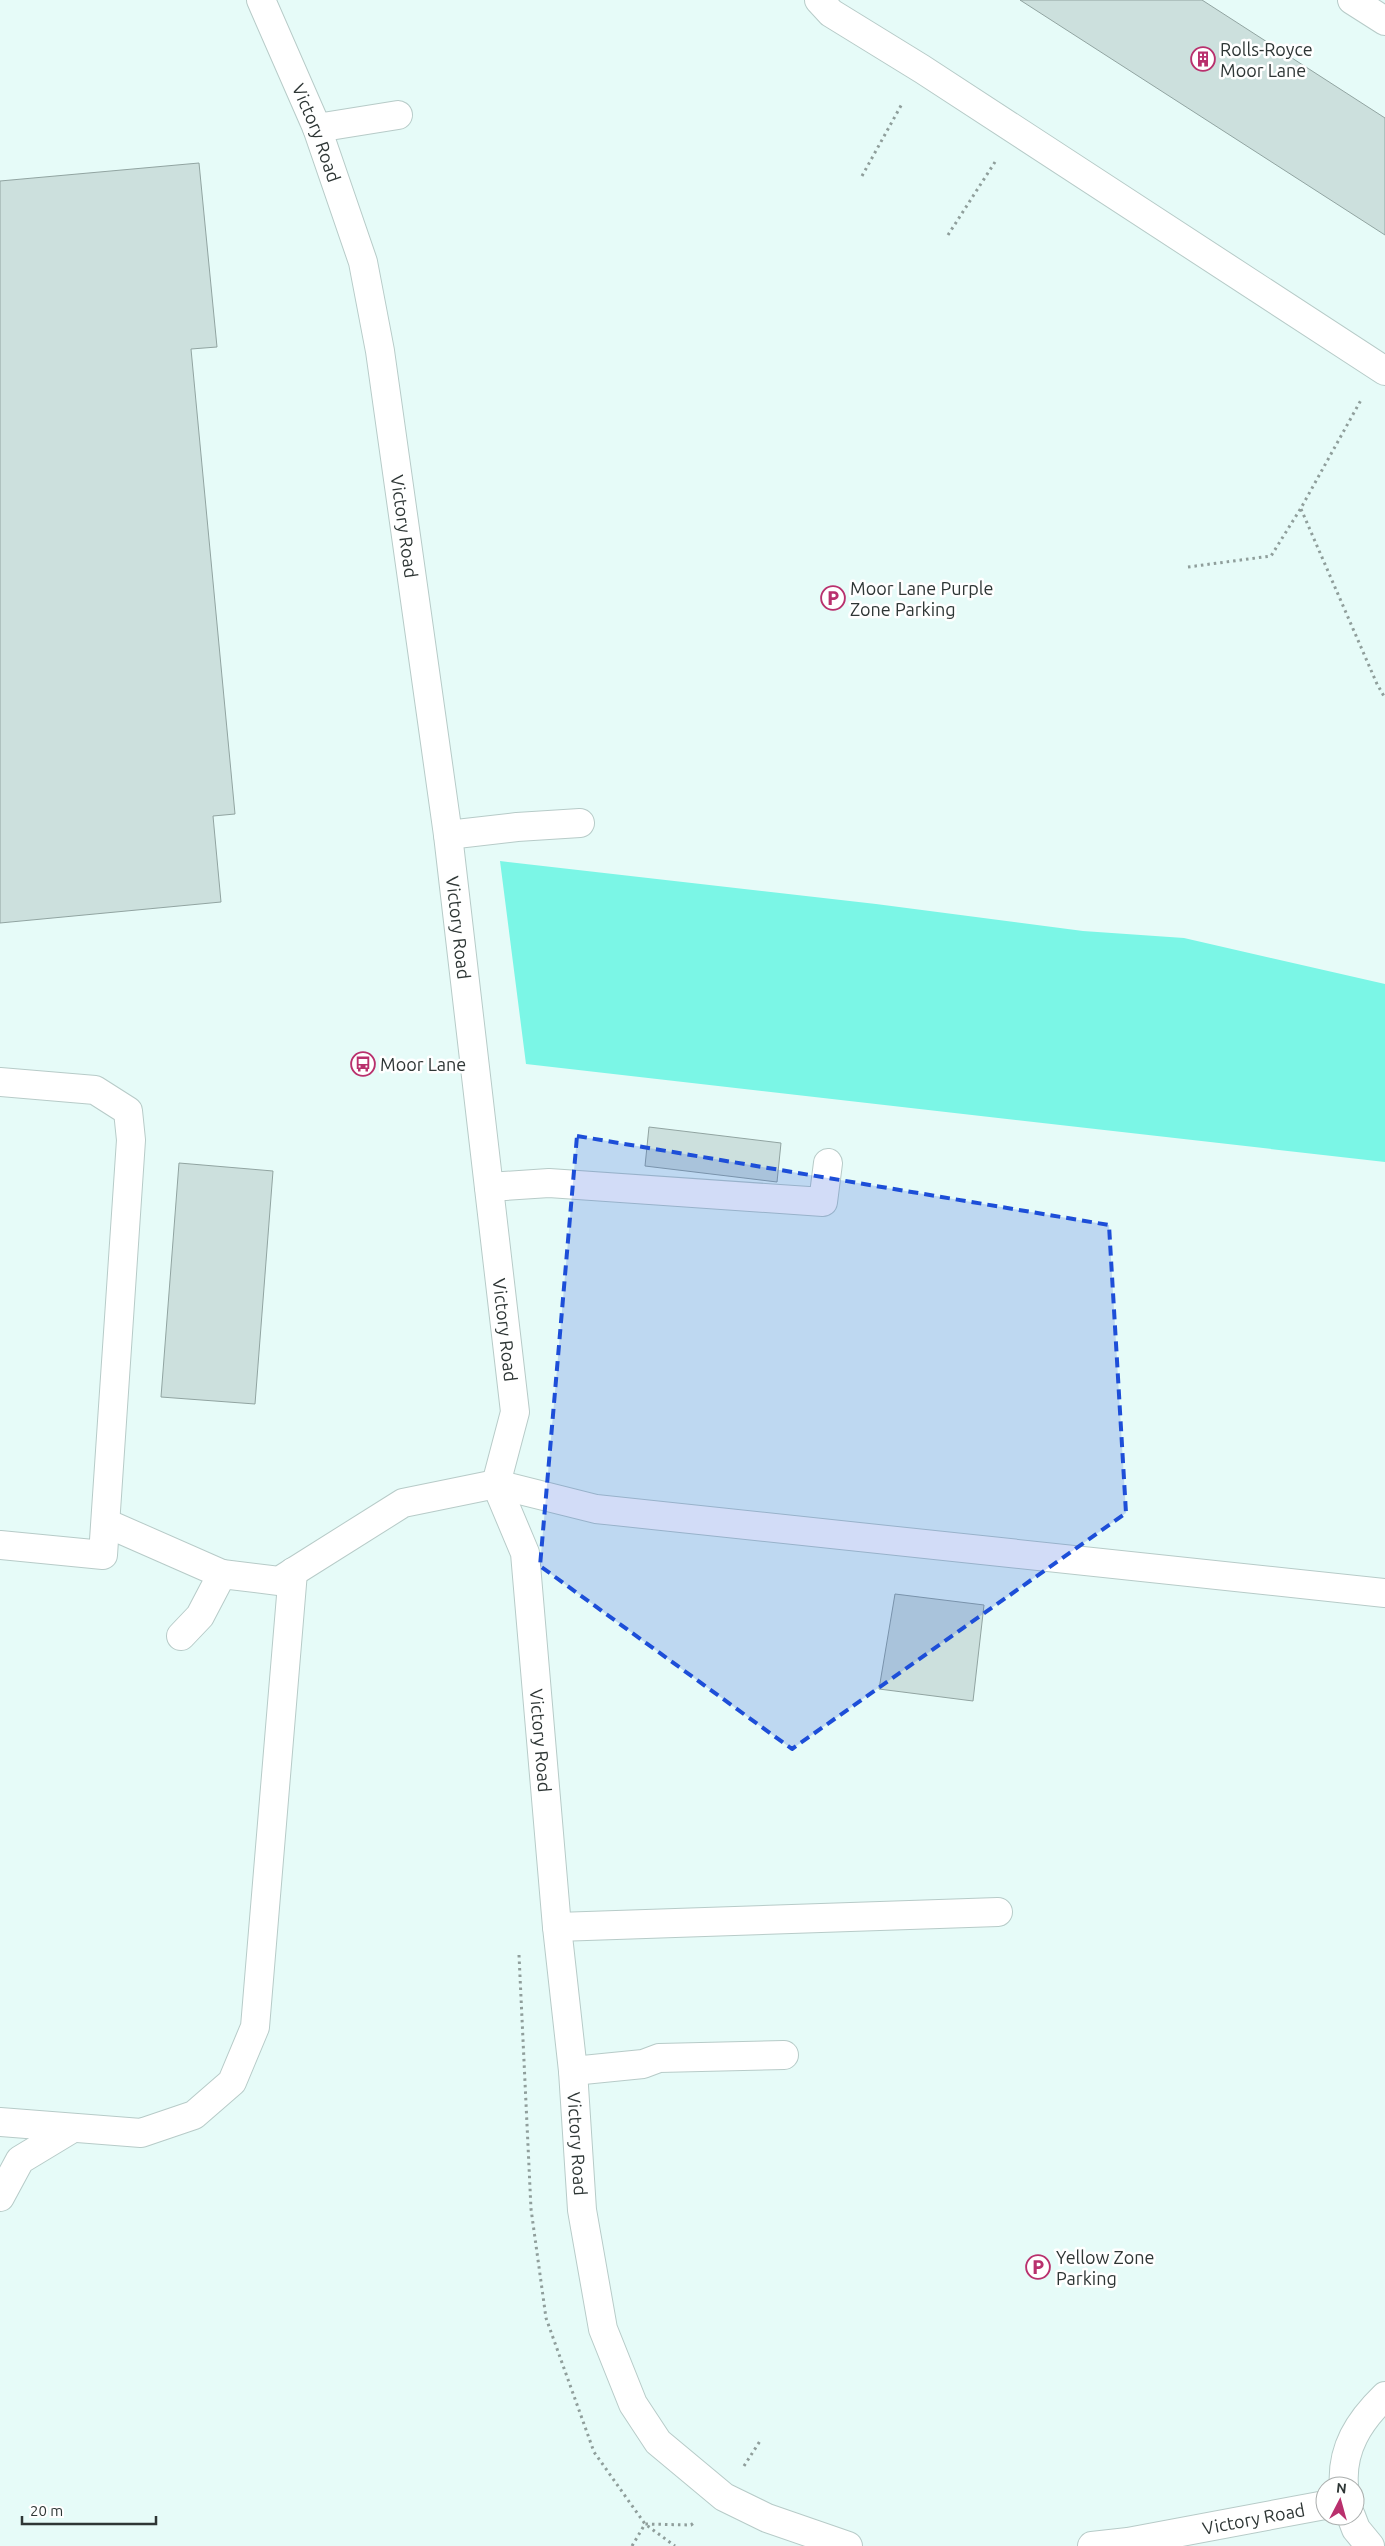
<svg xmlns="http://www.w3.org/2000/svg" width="1385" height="2546" font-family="Ubuntu,sans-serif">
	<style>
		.green { fill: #7bf6e6 }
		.building { fill: #cce0dd; stroke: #91a4a1 }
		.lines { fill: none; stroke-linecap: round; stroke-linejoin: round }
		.minor-casing { stroke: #b7cbc8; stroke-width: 30 }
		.path { stroke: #8f9e9b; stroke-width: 3; stroke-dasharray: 2.5 4; stroke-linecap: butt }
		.minor { stroke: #fff; stroke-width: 28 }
		.marked { fill: #1d4ed8; fill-opacity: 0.2; stroke: #1d4ed8; stroke-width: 4; stroke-dasharray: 10 6; stroke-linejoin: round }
		.labels { text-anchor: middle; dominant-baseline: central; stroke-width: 5; stroke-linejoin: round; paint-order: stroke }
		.poi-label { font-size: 18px; fill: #2e3635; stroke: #fff; text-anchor: start }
		.street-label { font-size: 18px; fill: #2e3635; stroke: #fff }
	</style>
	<rect width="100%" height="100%" fill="#e6fbf8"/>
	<path class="green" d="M500 861 876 904 1083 931 1184 938 1385 984V1162L526 1064Z"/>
	<g class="building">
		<path d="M1020 0H1202L1385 118V235Z"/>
		<path d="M199 163 217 347 191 349 235 814 213 816 221 902 0 923V181Z"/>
		<path d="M649 1127 781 1143 777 1182 645 1166Z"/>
		<path d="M179 1163 273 1171 255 1404 161 1397Z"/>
		<path d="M895 1594 984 1605 973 1701 879 1689Z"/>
	</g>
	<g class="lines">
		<g class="minor-casing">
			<g id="minor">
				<path id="s1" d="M261 0 317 128 363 262 380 351 448 835 515 1412 496 1484 525 1553 557 1927 573 2071 582 2210 603 2329 633 2404 658 2442 724 2497 767 2518 848 2546"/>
				<path d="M819 0 831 13 922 69 1385 371"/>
				<path d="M1352 0 1385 21"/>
				<path d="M317 128 398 115"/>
				<path d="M448 835 517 827 580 823"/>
				<path d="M0 1082 95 1090 128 1111 131 1140 103 1555 0 1545"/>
				<path d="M489 1187 549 1183 823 1202 828 1163"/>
				<path d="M106 1523 222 1574"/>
				<path d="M181 1636 200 1616 222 1574 279 1581 403 1503 496 1484 596 1509 1385 1593"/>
				<path d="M557 1927 998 1912"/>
				<path d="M573 2071 643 2064 659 2058 784 2055"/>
				<path d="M0 2122 141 2133 194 2115 232 2082 255 2027 293 1572"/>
				<path d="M0 2197 20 2160 73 2128"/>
				<path d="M1344 2486C1341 2449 1359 2421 1385 2396"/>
				<path d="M1351 2516 1356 2529 1370 2546"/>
				<path id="s2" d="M1092 2546 1128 2542 1325 2505"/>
			</g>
		</g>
		<g class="path">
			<path d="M862 176 903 102"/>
			<path d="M948 235 995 162"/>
			<path d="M1301 509 1377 684 1385 698"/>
			<path d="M1188 567 1271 556 1301 508 1361 400"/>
			<path d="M519 1955 531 2209 546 2318 594 2452 645 2524 675 2546"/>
			<path d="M744 2466 760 2441"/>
			<path d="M632 2546 645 2524 691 2525 696 2521"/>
		</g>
		<use href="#minor" class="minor"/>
	</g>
	<path class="marked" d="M577 1136 1109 1225 1126 1513 792 1749 540 1566Z"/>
	<defs>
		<g id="building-ring" transform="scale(1.25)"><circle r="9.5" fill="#fff" stroke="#b9306d" stroke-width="1.5"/><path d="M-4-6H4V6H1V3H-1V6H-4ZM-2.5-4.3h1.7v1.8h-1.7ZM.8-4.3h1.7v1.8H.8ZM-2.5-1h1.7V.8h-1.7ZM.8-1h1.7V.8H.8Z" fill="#b9306d"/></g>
		<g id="parking-ring" transform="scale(1.25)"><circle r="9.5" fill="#fff" stroke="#b9306d" stroke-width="1.5"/><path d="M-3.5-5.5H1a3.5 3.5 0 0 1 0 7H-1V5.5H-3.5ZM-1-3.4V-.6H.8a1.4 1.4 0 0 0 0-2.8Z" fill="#b9306d"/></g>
		<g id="bus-ring" transform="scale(1.25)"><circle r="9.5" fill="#fff" stroke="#b9306d" stroke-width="1.5"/><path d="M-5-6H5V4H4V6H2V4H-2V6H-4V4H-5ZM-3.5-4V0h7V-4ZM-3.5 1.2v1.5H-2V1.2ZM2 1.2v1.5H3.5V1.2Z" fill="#b9306d"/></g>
	</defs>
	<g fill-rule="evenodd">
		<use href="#building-ring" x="1203" y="59"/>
		<use href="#parking-ring" x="833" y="598"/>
		<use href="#bus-ring" x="363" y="1064"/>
		<use href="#parking-ring" x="1038" y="2267"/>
	</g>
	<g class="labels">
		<g class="poi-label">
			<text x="1220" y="49">Rolls-Royce<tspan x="1220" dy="21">Moor Lane</tspan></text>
			<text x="850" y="588">Moor Lane Purple<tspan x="850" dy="21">Zone Parking</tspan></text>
			<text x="380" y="1064">Moor Lane</text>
			<text x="1056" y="2257">Yellow Zone<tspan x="1056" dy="21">Parking</tspan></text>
		</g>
		<g class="street-label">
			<text stroke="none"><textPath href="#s1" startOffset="144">Victory Road</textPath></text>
			<text stroke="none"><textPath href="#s1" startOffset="549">Victory Road</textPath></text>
			<text stroke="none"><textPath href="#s1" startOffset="954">Victory Road</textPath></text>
			<text stroke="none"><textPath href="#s1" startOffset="1359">Victory Road</textPath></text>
			<text stroke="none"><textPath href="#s1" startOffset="1779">Victory Road</textPath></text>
			<text stroke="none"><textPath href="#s1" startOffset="2184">Victory Road</textPath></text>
			<text stroke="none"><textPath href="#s2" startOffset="164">Victory Road</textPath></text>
		</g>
	</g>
	<g transform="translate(1340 2501) rotate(6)"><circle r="24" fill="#ffffff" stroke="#abafae"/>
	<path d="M0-4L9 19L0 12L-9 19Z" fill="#b9306d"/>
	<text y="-8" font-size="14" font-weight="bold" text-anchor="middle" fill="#2e3635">N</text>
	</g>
	<path d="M22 2516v8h134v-8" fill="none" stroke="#2e3635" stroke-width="2.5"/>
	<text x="30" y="2516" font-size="15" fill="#2e3635" stroke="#ffffff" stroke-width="4" paint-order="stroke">20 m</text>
</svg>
